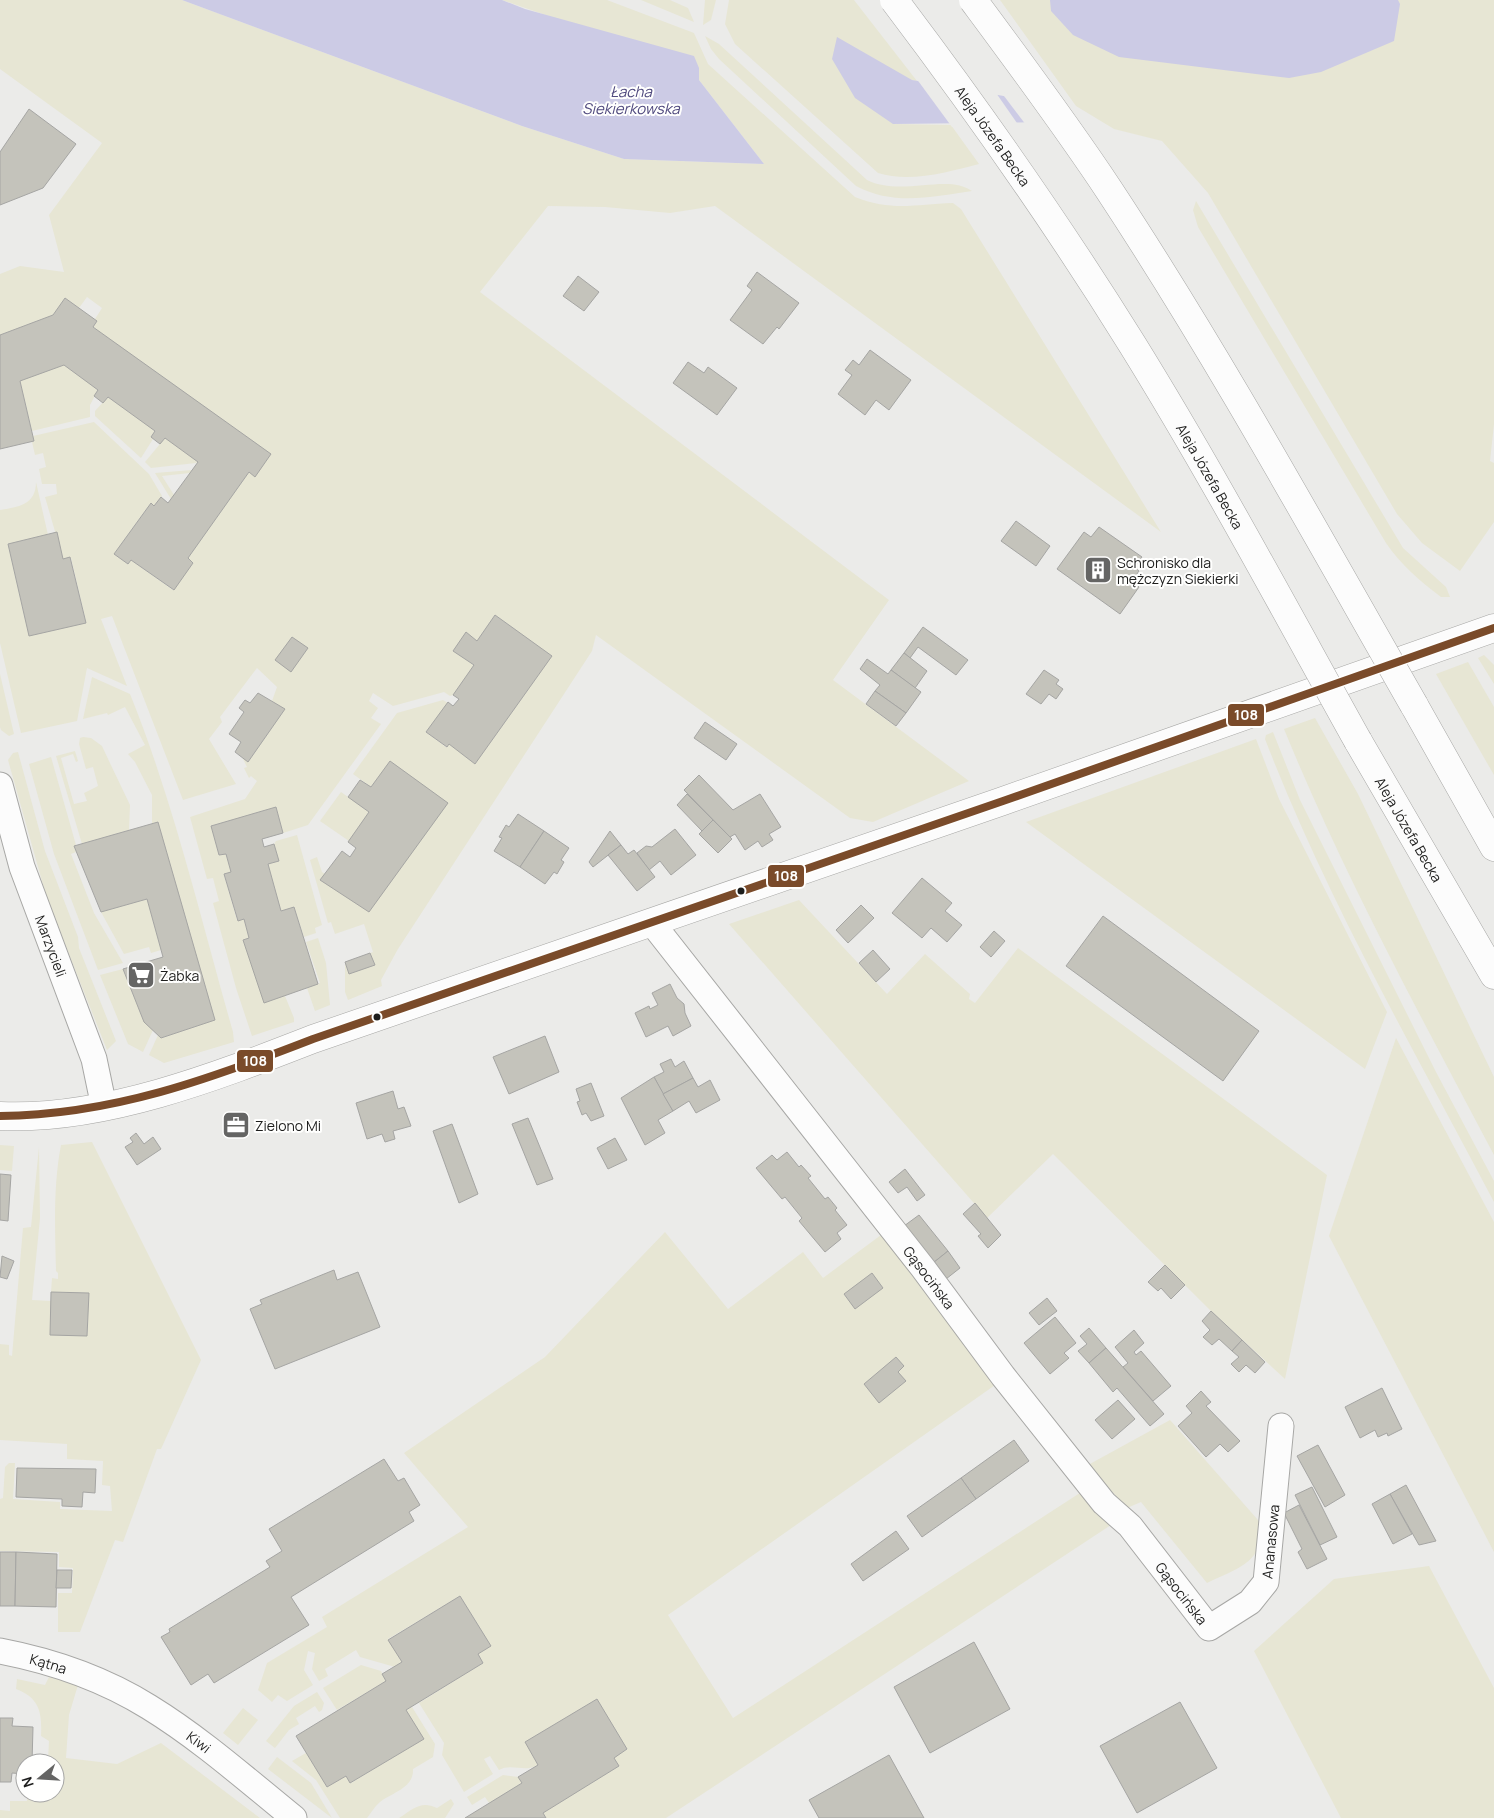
<svg xmlns="http://www.w3.org/2000/svg" width="1494" height="1818" font-family="Manrope,sans-serif">
	<style>
		.green { fill: #e7e6d4 }
		.water { fill: #cccbe5 }
		.pier { fill: #ebebe9 }
		.building { fill: #c4c3bb; stroke: #a5a5a3 }
		.lines { fill: none; stroke-linecap: round; stroke-linejoin: round }
		.minor-casing { stroke: #a7a7a5; stroke-width: 27 }
		.tertiary-casing { stroke: #a7a7a5; stroke-width: 29 }
		.primary-casing { stroke: #a7a7a5; stroke-width: 29 }
		.minor { stroke: #fcfcfc; stroke-width: 25 }
		.tertiary { stroke: #fcfcfc; stroke-width: 28 }
		.primary { stroke: #fcfcfc; stroke-width: 28 }
		.primary-bridge-casing { stroke: #a7a7a5; stroke-width: 29; stroke-linecap: butt }
		.primary-bridge { stroke: #fcfcfc; stroke-width: 28 }
		.bus-1-casing { stroke: #fffffe; stroke-width: 11 }
		.bus-1 { stroke: #7a4b2a; stroke-width: 8 }
		.bus-dot { fill: #1d1d1c; stroke: #fffffe; stroke-width: 2 }
		.labels { text-anchor: middle; dominant-baseline: central; stroke-width: 4; stroke-linejoin: round; paint-order: stroke }
		.street-label { font-size: 14px; fill: #1d1d1c; stroke: #fffffe }
		.poi-label { font-size: 14px; fill: #1d1d1c; stroke: #fffffe; text-anchor: start }
		.water-label { font-size: 15px; font-style: italic; fill: #504a7e; stroke: #fffffe }
		.line-badge { stroke: #fffffe; stroke-width: 2 }
		.badge-label { font-size: 14px; text-anchor: middle; font-weight: bold; fill: #fff }
	</style>
	<rect width="100%" height="100%" fill="#ebebe9"/>
	<g class="green">
		<path d="M0 0H182L522 126 624 159 764 164 699 80V68L502 0H607L694 33 708 64 855 197C894 212 915 204 953 203L961 209 1161 532 715 206 670 213 605 207 548 206 480 292 889 600 833 680 969 781 873 822 850 818 596 635 592 651 398 949 381 980 382 986 348 1000 345 992V962L349 974 374 964 370 953 373 952 364 924 335 934 331 922 328 923 310 860 317 857 322 872 325 874 321 880 369 911 371 787 353 774 397 713 443 700 448 703 426 732 446 747 449 744 475 764 552 656 495 615 477 641 466 633 454 651 474 665 453 695 450 696 444 692 393 706 373 693 369 701 378 708 371 718 381 724 308 825 283 833 276 807 211 826 219 855 226 854 231 872 224 875 237 920 244 919 249 938 243 940 285 996 294 1018V1022L252 1036 236 988 213 903 219 901 213 878 207 879 190 817 245 799 257 781 251 776 249 778 244 768 247 767 242 757 249 761 284 710 272 701 277 687 257 668 220 717 222 722 209 739 236 784 183 800 112 616 101 619 127 686 87 668 77 721 21 733 0 643V510C18 507 36 505 36 482L48 535 8 544 25 619 86 622 71 558 63 559 45 497 57 494 56 484H42L39 469 46 467 43 453 35 455 32 442 34 441 33 436 94 422 149 474 162 496 154 506 150 504 114 554 128 564 131 560 173 590 193 563 188 558 249 472 255 476 93 327 97 321 95 319 102 308 87 297 79 308 65 298 53 315 0 335V274L20 266 64 272 49 215 102 143 0 69Z"/>
		<path d="M641 0H670L688 8 694 22Z"/>
		<path d="M705 0H716L711 20 703 25Z"/>
		<path d="M729 0H854L917 81 912 80 893 124 951 125 979 164C948 172 910 183 878 173L735 44 725 24Z"/>
		<path d="M1000 0H1494V424L1490 461 1494 463V522L1460 571 1422 543 1397 514 1208 193 1162 141 1114 129 1076 106Z"/>
		<path d="M705 36 719 44 867 180C901 197 948 173 972 191 931 197 894 206 856 186L719 59 711 49Z"/>
		<path d="M1196 201 1403 548 1446 587 1450 597H1441C1420 581 1401 565 1386 543L1198 227 1193 210Z"/>
		<path d="M64 365 98 390 90 405V417L32 431 20 381Z"/>
		<path d="M108 397 155 431 151 437 153 439 141 458 95 416V411Z"/>
		<path d="M165 438 198 462 196 463 151 468 145 462Z"/>
		<path d="M192 470 190 473 162 476 174 495 171 499 155 473Z"/>
		<path d="M1484 655 1494 665V684L1478 658Z"/>
		<path d="M1468 662 1494 707V775L1436 674Z"/>
		<path d="M0 674 14 734 9 736 1 730 0 727Z"/>
		<path d="M92 677 130 694C174 803 201 920 233 1032L234 1042 164 1063 149 1055 158 1035 162 1038 214 1020 152 824V795L135 762 128 754 145 745 125 707 108 715 107 713 83 719Z"/>
		<path d="M1315 718 1358 794 1494 1077V1155C1420 1015 1344 876 1284 729Z"/>
		<path d="M1273 732 1300 800 1436 1072 1494 1181V1202C1414 1050 1327 900 1265 739L1266 735Z"/>
		<path d="M83 737 91 738 102 746 109 761 130 805 129 830 82 844 56 756 75 751 78 761 76 762 73 754 61 758 74 804 87 801 84 793 98 786 93 767 86 769 79 744 80 738Z"/>
		<path d="M1256 739 1279 799 1387 1012 1365 1069 1026 822Z"/>
		<path d="M18 752 45 851 78 937 79 948 116 1041 107 1050 47 899 8 760 13 753Z"/>
		<path d="M51 757 76 845 74 846 76 852 71 854 94 913 123 963 98 970 54 854 29 764Z"/>
		<path d="M341 792 369 812 349 841 320 821Z"/>
		<path d="M297 835 322 925 315 928 316 933 304 937 294 907 281 911 268 864 279 861 274 844 276 841Z"/>
		<path d="M147 899 161 950 151 953 149 947 124 954 101 912Z"/>
		<path d="M799 900 887 994 925 954 970 994 969 999 975 1003 1018 948 1327 1175 1285 1379 1211 1311 1053 1154 987 1218 729 924Z"/>
		<path d="M318 938 326 963 330 1005 315 1011 307 988 320 983 306 942Z"/>
		<path d="M123 969 144 1022 153 1030 143 1052 128 1044 100 975Z"/>
		<path d="M1396 1038 1494 1222V1552L1329 1236Z"/>
		<path d="M92 1142 201 1360 161 1449H157L123 1542 115 1540 80 1632H58V1593H72L73 1568 59 1567V1552L0 1551V1499L3 1498 5 1467 9 1463H15L13 1499 60 1502V1509L112 1511 110 1486 102 1485 103 1461 67 1459V1444L0 1440V1344L9 1345V1355L12 1356 23 1228 31 1227 39 1147 40 1218 32 1300 51 1301 87 1336 88 1293 51 1292 52 1278 58 1279V1273L56 1271C55 1230 53 1186 61 1145Z"/>
		<path d="M0 1145 14 1146 12 1171 0 1170Z"/>
		<path d="M665 1232 728 1309 803 1252 823 1278 881 1235 998 1383 668 1615 733 1718 1086 1489 1114 1523 666 1818H546L543 1813 619 1766 614 1758 627 1749 597 1699 525 1742 538 1765C525 1773 512 1763 499 1770L490 1756 484 1759 493 1774 464 1792 442 1755 444 1743 419 1703 483 1663 478 1654 491 1646 460 1596 388 1639 402 1662 395 1667 360 1657 356 1650 325 1669 328 1676 319 1681 312 1669 315 1653 308 1651 304 1670 313 1685 287 1701 278 1695 272 1702 258 1690 267 1663 327 1627 322 1617 468 1527 404 1453 545 1357Z"/>
		<path d="M1170 1420 1265 1528C1258 1565 1238 1568 1207 1583L1141 1502 1127 1508 1088 1465Z"/>
		<path d="M1429 1566 1494 1688V1818H1341L1254 1651 1334 1579Z"/>
		<path d="M361 1665 381 1671 386 1681 337 1710 323 1688Z"/>
		<path d="M49 1677 78 1685 69 1715 66 1758 117 1764 161 1743 260 1818H0V1810L10 1811V1801H27V1793H55V1763H44L48 1760 49 1741 41 1736C42 1713 40 1698 16 1689L17 1679 45 1685Z"/>
		<path d="M317 1692 324 1703 322 1710 319 1712 315 1706 296 1718 299 1724 289 1730 275 1748 266 1741 294 1706Z"/>
		<path d="M412 1707 435 1744 433 1757 413 1769C414 1788 393 1792 380 1802 375 1806 371 1813 367 1818H340L316 1780 292 1761 306 1753 327 1787 346 1776 351 1783 423 1739 406 1710Z"/>
		<path d="M243 1708 258 1720 238 1745 223 1733Z"/>
		<path d="M277 1757 311 1783 332 1818 268 1769Z"/>
		<path d="M503 1775 519 1777 522 1783 489 1803 485 1797 472 1805 467 1797Z"/>
		<path d="M451 1799 454 1804 445 1818H399C413 1809 421 1800 437 1808Z"/>
	</g>
	<g class="water">
		<path d="M182 0H502L525 9 694 56 699 68V80L764 164 624 159 522 126Z"/>
		<path d="M1050 0H1398L1400 4 1394 41 1321 72 1289 78 1119 57 1073 35 1051 11Z"/>
		<path d="M837 37 912 80 1073 108 1049 122 893 124 855 98 832 59Z"/>
	</g>
	<g class="pier">
		<path d="M916 78 994 90 1019 126 952 127Z"/>
		<path d="M1001 92 1074 105 1075 109 1050 125H1026Z"/>
	</g>
	<g class="building">
		<path d="M29 109 76 144 43 188 0 205V152Z"/>
		<path d="M757 272 799 303 779 329 777 327 763 344 730 320 752 290 747 286Z"/>
		<path d="M578 276 599 292 584 311 563 296Z"/>
		<path d="M65 298 97 321 93 327 271 454 255 477 249 472 188 558 193 563 174 590 131 560 128 564 114 554 151 503 154 506 161 497 168 503 198 462 165 438 160 444 156 441 151 437 155 431 108 397 103 403 94 396 98 390 64 365 20 381 34 441 0 449V335L53 315Z"/>
		<path d="M870 350 911 380 889 410 876 400 865 415 838 394 852 375 845 370 853 360 859 365Z"/>
		<path d="M688 362 704 373 708 367 737 388 717 415 673 383Z"/>
		<path d="M1016 521 1050 546 1036 566 1001 541Z"/>
		<path d="M1099 527 1142 557 1134 567 1139 571 1132 581 1139 587 1120 614 1057 569 1084 532 1091 537Z"/>
		<path d="M57 532 63 559 70 557 86 623 29 636 8 544Z"/>
		<path d="M495 615 552 656 475 764 449 744 447 747 426 732 448 702 453 706 459 699 453 695 474 665 453 651 466 632 477 641Z"/>
		<path d="M923 627 968 660 956 675 918 647 910 658 904 653Z"/>
		<path d="M292 637 308 648 291 672 275 660Z"/>
		<path d="M904 653 927 671 915 688 891 670Z"/>
		<path d="M867 659 888 674 891 670 921 692 906 713 875 691 880 685 860 669Z"/>
		<path d="M1044 670 1059 680 1056 684 1063 689 1056 699 1049 694 1041 704 1026 694Z"/>
		<path d="M875 691 906 713 896 726 866 704Z"/>
		<path d="M258 693 285 709 248 762 235 752 241 742 229 734 244 712 239 708 245 700 250 703Z"/>
		<path d="M705 722 737 744 726 760 694 738Z"/>
		<path d="M390 761 448 803 369 912 320 880 342 851 350 857 356 848 348 842 369 812 348 797 360 780 371 787Z"/>
		<path d="M699 775 733 810 760 794 781 827 769 834 773 840 762 847 758 841 745 850 735 834 730 837 684 790Z"/>
		<path d="M687 794 713 820 702 831 677 805Z"/>
		<path d="M276 807 283 833 262 839 264 847 274 844 279 861 268 864 281 911 294 907 318 984 264 1003 243 940 249 938 244 919 238 921 224 874 231 872 226 854 219 855 211 826Z"/>
		<path d="M518 814 544 831 520 867 494 851 502 838 499 837 506 825 509 827Z"/>
		<path d="M713 820 732 839 718 853 699 834Z"/>
		<path d="M158 822 215 1020 161 1038 144 1022 123 969 163 957 147 899 101 912 74 846Z"/>
		<path d="M675 829 696 855 671 875 660 861 649 870 637 853 646 846 652 847Z"/>
		<path d="M544 831 569 848 561 860 564 862 557 874 554 872 545 884 520 867Z"/>
		<path d="M610 831 621 845 593 867 589 862Z"/>
		<path d="M621 845 628 854 634 850 655 877 637 891 608 855Z"/>
		<path d="M922 878 952 903 945 911 962 925 947 942 931 928 922 938 892 913Z"/>
		<path d="M861 905 874 918 848 943 836 930Z"/>
		<path d="M1103 916 1259 1031 1223 1081 1066 966Z"/>
		<path d="M994 931 1005 941 991 957 980 947Z"/>
		<path d="M873 950 890 969 876 982 859 963Z"/>
		<path d="M370 953 375 965 349 974 345 962Z"/>
		<path d="M670 984 677 998 684 1004 685 1013 691 1026 673 1036 668 1026 646 1037 635 1013 649 1006 650 1009 658 1005 652 993Z"/>
		<path d="M545 1036 559 1072 509 1094 493 1057Z"/>
		<path d="M671 1059 675 1067 684 1061 693 1078 663 1094 654 1077 664 1072 660 1064Z"/>
		<path d="M654 1077 673 1111 658 1120 665 1133 645 1145 621 1098Z"/>
		<path d="M693 1078 698 1087 710 1080 720 1100 696 1113 689 1101 673 1111 663 1094Z"/>
		<path d="M591 1083 604 1116 591 1121 586 1113 582 1115 577 1102 580 1101 576 1089Z"/>
		<path d="M393 1091 398 1109 404 1107 411 1126 393 1131 395 1139 385 1142 382 1134 367 1139 356 1103Z"/>
		<path d="M528 1118 553 1179 537 1185 512 1124Z"/>
		<path d="M452 1124 478 1194 459 1203 433 1131Z"/>
		<path d="M136 1133 144 1144 153 1137 161 1149 137 1165 125 1147 133 1142 130 1138Z"/>
		<path d="M615 1138 627 1160 608 1169 597 1148Z"/>
		<path d="M787 1152 799 1167 801 1165 811 1176 808 1178 825 1199 828 1197 837 1208 835 1210 847 1225 837 1233 841 1239 825 1252 799 1221 802 1218 785 1197 782 1199 756 1168 772 1155 777 1160Z"/>
		<path d="M905 1169 925 1195 917 1201 907 1187 898 1193 889 1182Z"/>
		<path d="M0 1174 11 1175 8 1221 0 1220Z"/>
		<path d="M975 1203 1001 1235 988 1248 978 1236 981 1234 963 1214Z"/>
		<path d="M919 1215 948 1251 933 1263 904 1226Z"/>
		<path d="M948 1251 960 1268 946 1279 933 1263Z"/>
		<path d="M2 1256 14 1261 7 1279 0 1277Z"/>
		<path d="M1165 1265 1185 1285 1171 1299 1161 1288 1158 1291 1148 1282Z"/>
		<path d="M334 1270 337 1280 358 1272 380 1327 275 1369 250 1309 262 1304 260 1300Z"/>
		<path d="M872 1273 883 1288 855 1309 844 1294Z"/>
		<path d="M51 1292 89 1293 87 1336 50 1335Z"/>
		<path d="M1047 1298 1057 1311 1039 1325 1029 1313Z"/>
		<path d="M1211 1311 1242 1340 1232 1351 1219 1339 1212 1345 1203 1337 1210 1330 1202 1321Z"/>
		<path d="M1055 1317 1076 1343 1064 1353 1069 1358 1050 1374 1024 1343Z"/>
		<path d="M1089 1328 1106 1348 1089 1363 1078 1351 1087 1344 1080 1336Z"/>
		<path d="M1134 1330 1144 1343 1134 1352 1136 1355 1141 1351 1171 1386 1153 1401 1123 1367 1128 1363 1115 1347Z"/>
		<path d="M1242 1340 1265 1362 1255 1373 1246 1365 1239 1372 1231 1364 1239 1357 1232 1351Z"/>
		<path d="M1106 1348 1164 1414 1150 1426 1117 1388 1113 1392 1089 1363Z"/>
		<path d="M896 1357 904 1366 898 1372 906 1381 879 1403 864 1384Z"/>
		<path d="M1382 1388 1402 1429 1388 1436 1387 1433 1378 1437 1375 1430 1360 1438 1345 1407Z"/>
		<path d="M1201 1391 1211 1402 1206 1406 1240 1441 1228 1452 1220 1444 1206 1457 1178 1426 1192 1413 1186 1406Z"/>
		<path d="M1118 1400 1135 1419 1112 1439 1095 1420Z"/>
		<path d="M1014 1440 1029 1461 976 1499 961 1478Z"/>
		<path d="M1318 1445 1345 1495 1325 1507 1297 1456Z"/>
		<path d="M384 1459 398 1481 404 1478 420 1505 409 1512 414 1521 291 1597 309 1625 214 1683 208 1674 191 1685 161 1637 170 1632 169 1629 270 1567 266 1561 282 1551 269 1529Z"/>
		<path d="M17 1468 96 1469 95 1493 83 1492 82 1507 62 1506V1499L16 1497Z"/>
		<path d="M961 1478 976 1499 922 1537 907 1516Z"/>
		<path d="M1406 1485 1436 1541 1419 1545 1390 1494Z"/>
		<path d="M1312 1487 1337 1537 1320 1545 1295 1495Z"/>
		<path d="M1390 1494 1412 1534 1393 1544 1372 1504Z"/>
		<path d="M1299 1505 1327 1559 1307 1569 1298 1552 1302 1549 1284 1513Z"/>
		<path d="M896 1531 909 1549 863 1581 851 1564Z"/>
		<path d="M0 1552H16L15 1606H0Z"/>
		<path d="M16 1552 57 1554 56 1607 15 1606Z"/>
		<path d="M57 1570H72L71 1588H56Z"/>
		<path d="M460 1596 491 1646 478 1654 483 1663 406 1710 424 1739 350 1783 346 1776 327 1787 296 1736 386 1681 382 1674 402 1662 388 1640Z"/>
		<path d="M974 1642 1010 1709 930 1753 894 1687Z"/>
		<path d="M597 1699 627 1749 614 1758 619 1766 543 1813 546 1818H465L522 1783 518 1777 538 1765 525 1742Z"/>
		<path d="M1180 1702 1217 1768 1137 1813 1100 1746Z"/>
		<path d="M0 1718H13L12 1726 33 1727 32 1763H25V1774L12 1773 11 1782H0Z"/>
		<path d="M889 1755 924 1818H819L809 1800Z"/>
	</g>
	<g class="lines">
		<g class="minor-casing">
			<g id="minor">
				<path id="s1" d="M0 785 22 867 94 1059 104 1107"/>
				<path id="s2" d="M652 923 923 1268 1003 1376 1104 1503 1130 1526 1209 1628 1250 1602 1266 1582 1281 1426"/>
				<path id="s3" d="M0 1651C52 1661 104 1679 149 1707 201 1739 247 1780 294 1818"/>
			</g>
		</g>
		<g class="tertiary-casing">
			<path id="tertiary" d="M0 1116C103 1121 218 1076 313 1039L1003 801 1494 628"/>
		</g>
		<g class="primary-casing">
			<g id="primary">
				<path d="M1414 705 1494 847"/>
				<path id="s4" d="M1358 741 1494 975"/>
			</g>
		</g>
		<use href="#minor" class="minor"/>
		<use href="#tertiary" class="tertiary"/>
		<use href="#primary" class="primary"/>
		<g class="primary-bridge-casing">
			<g id="primary-bridge">
				<path id="s5" d="M894 0C978 111 1058 225 1132 344 1212 473 1284 608 1358 741"/>
				<path d="M973 0C1019 62 1066 125 1109 190 1219 357 1315 532 1414 705"/>
			</g>
		</g>
		<use href="#primary-bridge" class="primary-bridge"/>
		<g class="bus-1-casing">
			<path id="bus-1" d="M0 1116C112 1115 210 1079 313 1039L1003 801 1494 628"/>
		</g>
		<use href="#bus-1" class="bus-1"/>
	</g>
	<defs>
		<g id="building-square" transform="scale(1.4375)"><rect x="-9" y="-9" width="18" height="18" rx="4" fill="#656564" stroke="#fffffe"/><path d="M-4-6H4V6H1V3H-1V6H-4ZM-2.5-4.3h1.7v1.8h-1.7ZM.8-4.3h1.7v1.8H.8ZM-2.5-1h1.7V.8h-1.7ZM.8-1h1.7V.8H.8Z" fill="#fff"/></g>
		<g id="supermarket-square" transform="scale(1.4375)"><rect x="-9" y="-9" width="18" height="18" rx="4" fill="#656564" stroke="#fffffe"/><path d="M-6-5.5h2.5l.6 2H6L4.5 2H-2.5L-4.4-4H-6ZM-1.5 3.2a1.3 1.3 0 1 0 .1 0ZM3 3.2a1.3 1.3 0 1 0 .1 0Z" fill="#fff"/></g>
		<g id="office-square" transform="scale(1.4375)"><rect x="-9" y="-9" width="18" height="18" rx="4" fill="#656564" stroke="#fffffe"/><path d="M-6-3h4V-5.5h4V-3h4V5H-6ZM-1-4.5V-3h2v-1.5ZM-6 0V1H6V0Z" fill="#fff"/></g>
	</defs>
	<g fill-rule="evenodd">
		<use href="#building-square" x="1098" y="570"/>
		<use href="#supermarket-square" x="141" y="975"/>
		<use href="#office-square" x="236" y="1125"/>
	</g>
	<g class="bus-dot">
		<circle cx="741" cy="891" r="4.5"/>
		<circle cx="377" cy="1017" r="4.5"/>
	</g>
	<g class="labels">
		<g class="street-label">
			<text stroke="none"><textPath href="#s5" startOffset="168">Aleja Józefa Becka</textPath></text>
			<text stroke="none"><textPath href="#s5" startOffset="572">Aleja Józefa Becka</textPath></text>
			<text stroke="none"><textPath href="#s4" startOffset="102">Aleja Józefa Becka</textPath></text>
			<text stroke="none"><textPath href="#s1" startOffset="169">Marzycieli</textPath></text>
			<text stroke="none"><textPath href="#s2" startOffset="450">Gąsocińska</textPath></text>
			<text stroke="none"><textPath href="#s2" startOffset="1014">Ananasowa</textPath></text>
			<text stroke="none"><textPath href="#s2" startOffset="855">Gąsocińska</textPath></text>
			<text stroke="none"><textPath href="#s3" startOffset="50">Kątna</textPath></text>
			<text stroke="none"><textPath href="#s3" startOffset="221">Kiwi</textPath></text>
		</g>
		<g class="poi-label">
			<text x="1117" y="562">Schronisko dla<tspan x="1117" dy="16">mężczyzn Siekierki</tspan></text>
			<text x="160" y="975">Żabka</text>
			<text x="255" y="1125">Zielono Mi</text>
		</g>
		<g class="water-label">
			<text x="631" y="91">Łacha<tspan x="631" dy="17">Siekierkowska</tspan></text>
		</g>
	</g>
	<g class="line-badge">
		<rect x="1227" y="703" width="38" height="24" rx="5" fill="#7a4b2a"/>
		<rect x="767" y="864" width="38" height="24" rx="5" fill="#7a4b2a"/>
		<rect x="236" y="1049" width="38" height="24" rx="5" fill="#7a4b2a"/>
	</g>
	<g class="badge-label">
		<text x="1246" y="720">108</text>
		<text x="786" y="881">108</text>
		<text x="255" y="1066">108</text>
	</g>
	<g transform="translate(40 1778) rotate(252)"><circle r="24" fill="#fffffe" stroke="#a5a5a4"/>
	<path d="M0-4L9 19L0 12L-9 19Z" fill="#656564"/>
	<text y="-8" font-size="14" font-weight="bold" text-anchor="middle" fill="#1d1d1c">N</text>
	</g>
</svg>
